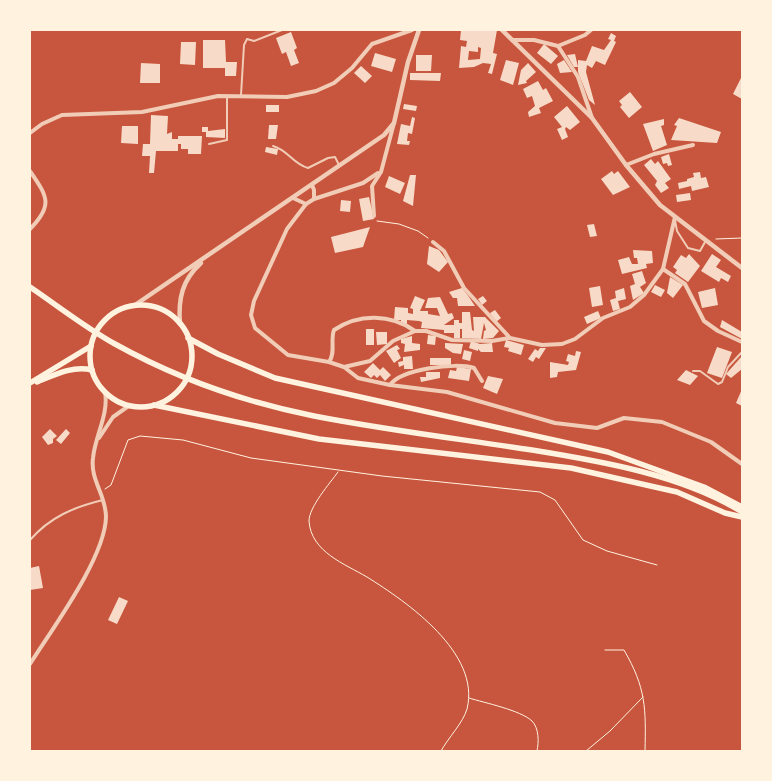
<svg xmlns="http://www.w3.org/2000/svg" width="772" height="781" font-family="Figtree,sans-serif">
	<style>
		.building { fill: #f7dbc8; fill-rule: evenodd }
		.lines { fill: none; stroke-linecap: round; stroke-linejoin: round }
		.path { stroke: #fff3e0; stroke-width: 1 }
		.service { stroke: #f1ccb7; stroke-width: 2 }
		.minor { stroke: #f1ccb7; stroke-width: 4 }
		.tertiary { stroke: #f1ccb7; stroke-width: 4.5 }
		.trunk { stroke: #fff3e0; stroke-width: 5.5 }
	</style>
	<rect width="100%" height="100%" fill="#c8553d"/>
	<g class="building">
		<path d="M461 30H497L493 53 497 54 492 74 488 73 491 64 483 63 474 67 459 68 461 46 466 47 467 41 460 40ZM478 47 481 48 480 59 468 60 469 51 478 52Z"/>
		<path d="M291 32 297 48 294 50 299 63 291 66 286 52 282 54 276 38Z"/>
		<path d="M611 33 616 36 614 41 616 42 605 65 596 61 592 68 587 65 586 72 595 105 589 100 578 72V67H574L567 55 575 54 578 67V60L586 61 592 46 604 50 611 40 608 39Z"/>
		<path d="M203 40H225L226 62H237L236 76H225V68H203Z"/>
		<path d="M181 42H196L195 65 180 64Z"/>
		<path d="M544 44 558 56 551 64 537 53Z"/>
		<path d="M375 53 396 59 392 72 371 66Z"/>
		<path d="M416 55H432L431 71H416Z"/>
		<path d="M506 60 519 63 513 85 500 80Z"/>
		<path d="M564 60 572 72 560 73 557 64Z"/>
		<path d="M141 63 160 64V83H140Z"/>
		<path d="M528 63 536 72 526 81 527 83 518 85 521 70Z"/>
		<path d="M361 66 372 76 365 83 354 73Z"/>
		<path d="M410 73H441L440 81 410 80Z"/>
		<path d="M742 76V99L733 94Z"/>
		<path d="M538 81 543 90 546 88 553 101 539 108 541 113 529 117 528 112 535 106 532 96 527 98 523 89Z"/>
		<path d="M630 92 642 107 629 118 620 107 622 105 619 101Z"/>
		<path d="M404 104 417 106 416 111 403 109Z"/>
		<rect x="266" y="105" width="13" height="7"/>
		<path d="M567 106 580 122 570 130 566 127 565 129 568 137 562 140 557 129 562 127 554 117Z"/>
		<path d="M151 115 168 116 167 134 172 132V139H178V136H202L201 154H188V149H181V144H178V151H156L154 173H149L150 156H142L143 144H150Z"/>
		<path d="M412 117 415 118 412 134 408 133 407 141H410L409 145 397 144 401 124 410 126Z"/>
		<path d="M679 118 721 132 717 143 671 140 677 126 674 125Z"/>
		<path d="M664 119V125L661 126 667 145 653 151 643 124Z"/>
		<path d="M269 125H278L276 139H268Z"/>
		<path d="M122 126H138V144L121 143Z"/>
		<path d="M202 127H208V131L225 129V138L206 137V132H202Z"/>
		<path d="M266 147 278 149 277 155 265 152Z"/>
		<path d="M669 154 672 165 668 166 667 163 663 164 661 157Z"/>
		<path d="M651 159 655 164 658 161 671 179 665 183 669 188 661 193 655 185 657 181 644 165Z"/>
		<path d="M612 171 614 174 618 171 630 187 613 195 601 179Z"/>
		<path d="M700 172 701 178 706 177 709 187 692 191 691 186 679 189 678 183 687 181V179L694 177 693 173Z"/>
		<path d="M410 175H416L413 206 403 201Z"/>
		<path d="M389 176 405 183 400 194 385 187Z"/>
		<path d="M690 193 691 200 677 202 676 195Z"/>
		<path d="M369 197 374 219 363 221 359 199Z"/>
		<path d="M341 200 351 201 350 212 340 211Z"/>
		<path d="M594 224 597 236 590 237 587 225Z"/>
		<path d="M370 227 363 247 335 253 331 237Z"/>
		<path d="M429 246 439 250 448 262 439 272 427 264Z"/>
		<path d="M633 250 652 251 653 263 646 264 647 268 622 274 618 260 629 257 632 264H638L637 258H634Z"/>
		<path d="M689 254 700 266 688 282 675 273 677 270 673 267 681 255 686 258Z"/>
		<path d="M712 254 721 260 716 267 731 276 728 282 721 278 719 282 701 271Z"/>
		<path d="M642 271 646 283 640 287 644 293 633 300 630 286 635 284 632 274Z"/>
		<path d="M670 277 683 285 673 298 667 293Z"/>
		<path d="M655 285 665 290 661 297 651 292Z"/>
		<path d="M600 286 603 305 592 307 589 288Z"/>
		<path d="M462 288 469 297 475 306H458L457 298H453L449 292Z"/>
		<path d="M624 288 626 299 618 301 620 309 613 311 610 300 616 298 615 291Z"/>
		<path d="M715 288 718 305 702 308 698 292Z"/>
		<path d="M415 296 425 300 420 311H428V314L440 316 437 308H425L428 298 440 297 448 314 452 313 454 318 444 325H454V320H459V323H462V312H470L472 330 474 331 473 317H485L499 331 493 338 483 339 484 331 486 330 484 323 481 339 462 338V329H460V338H454V333H444V330L421 328 422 322 419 321 407 320V324H401V320H394L395 307 408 308V313L413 314V309L410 308Z"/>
		<path d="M483 296 487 301 482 305 478 299Z"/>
		<path d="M495 310 501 318 496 322 490 313Z"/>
		<path d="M598 311 601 318 587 324 584 317Z"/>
		<path d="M722 320 742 332V339L720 327Z"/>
		<rect x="366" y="329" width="8" height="16"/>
		<path d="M376 332H387V344L377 345Z"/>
		<path d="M428 335 436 336 435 345 427 344Z"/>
		<path d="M412 336V343L420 344V350L404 352 405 344 401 343V339Z"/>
		<path d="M506 340 524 345 521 355 508 351 509 348 504 347Z"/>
		<path d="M471 341 480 344 492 343 493 352H481L478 349V351L469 348Z"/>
		<path d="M445 343 463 344 461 354 453 353 445 348Z"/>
		<path d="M397 345 400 349 397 350 401 358 394 363 386 351Z"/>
		<path d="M717 347 732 352 722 378 707 373Z"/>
		<path d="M540 348H546L539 359 536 357 533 362 528 359 535 349 538 351Z"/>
		<path d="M464 350 472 352 470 361 462 359Z"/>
		<path d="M576 351 581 352 576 370 558 372 557 377 550 378V362L568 365 569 362 566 361 568 354 575 356Z"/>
		<path d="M412 356 413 369H404V365L399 367 398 362 403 361V357Z"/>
		<path d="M742 356V369L731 378 726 374Z"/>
		<rect x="430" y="358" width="21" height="7"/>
		<path d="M373 363 380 370 383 367 391 375 385 381 380 375 377 378 374 375 371 378 364 372Z"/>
		<path d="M457 367 471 369 469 381 448 378 450 370 456 371Z"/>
		<path d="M686 370 698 376 690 385 677 380Z"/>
		<path d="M426 372H440V378L421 382 420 377H426Z"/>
		<path d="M488 376 503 379 497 394 483 388Z"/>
		<path d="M742 389V406L736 403Z"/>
		<path d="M50 429 57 436 53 439V443L48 445 42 437Z"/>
		<path d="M66 429 70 433 61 444 56 440Z"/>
		<path d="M39 566 43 588 30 590V568Z"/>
		<path d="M119 597 128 601 117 624 108 620Z"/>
	</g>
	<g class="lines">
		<g class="path">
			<path d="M377 221 399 224 418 231 428 238"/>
			<path d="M716 239 742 238"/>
			<path d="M338 472C330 483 309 507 309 521 311 552 345 564 367 577 407 602 481 653 467 709 463 723 448 738 441 751"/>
			<path d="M105 489 111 485 128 440 140 436 183 440 251 458 382 476 540 492 555 500 583 540 607 551 657 565"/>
			<path d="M605 650H624C646 688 646 708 645 751"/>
			<path d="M469 698C485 703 520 710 532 721 539 728 539 742 537 751"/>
			<path d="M57 751H59"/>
			<path d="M586 751 610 731 643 697"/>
		</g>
		<g class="service">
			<path d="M241 95 244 45 247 39 254 41 282 30"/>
			<path d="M209 144 227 140V97"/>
			<path d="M273 146C288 150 293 164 308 168L328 158 335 157 339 165"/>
			<path d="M675 220 677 231 688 248 700 251 705 242"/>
			<path d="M693 371H700L718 384 722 382 728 367 742 352"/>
			<path d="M30 540C50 517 74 507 103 500"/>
		</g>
		<g class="minor">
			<path d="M512 40H534L558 46 578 77 592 118"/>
			<path d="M558 46 585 35 591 30"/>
			<path d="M30 133 42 124 62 115 142 112 218 96 287 97 316 91 334 83 352 68 372 44 412 30"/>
			<path d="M626 165 654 154 693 145"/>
			<path d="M30 171C47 196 54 205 30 229"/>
			<path d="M293 198 306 204 314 199V190L312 185"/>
			<path d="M314 199 363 183 378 173"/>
			<path d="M306 204 287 229 254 301 251 315 255 328 288 355 329 362 344 367 358 378 390 385 447 392 555 423 597 428 624 418 662 422 711 442 742 464"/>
			<path d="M374 216 372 186 381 172 394 123"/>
			<path d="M433 242 444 251 464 288 510 338 542 345 562 344 575 339 603 318 630 307 644 295 663 269 675 217"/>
			<path d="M663 269 685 284 704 321 718 331 742 342"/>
			<path d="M329 362C336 353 330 340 334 330 359 313 391 314 415 331"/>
			<path d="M344 367 370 361 393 341 415 331H426L452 340 492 341 509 338"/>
			<path d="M390 385C401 369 456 362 474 368L482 381"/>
			<path d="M99 438 113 417 130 405"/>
			<path d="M30 664C52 629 105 558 106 517 106 495 90 480 93 458 95 436 109 414 105 392"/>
		</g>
		<g class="tertiary">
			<path d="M502 30 592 118 626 165 660 205 742 268"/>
			<path d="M135 305 384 135 394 123 408 62 419 30"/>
			<path d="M180 324C178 299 182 280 201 263"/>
		</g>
		<g class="trunk">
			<path d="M30 287C58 306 86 328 115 344 178 379 244 402 314 416 386 430 460 439 532 450 600 461 683 475 742 512"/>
			<circle cx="141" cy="356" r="51"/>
			<path d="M188 338 218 354 275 378 608 452 704 487 742 507"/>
			<path d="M37 382C54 375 73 365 92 370"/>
			<path d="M30 383 91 346"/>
			<path d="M154 405 319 439 571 468 677 492 725 513 742 517"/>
		</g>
	</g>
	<rect width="772" height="781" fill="none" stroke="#fff3e0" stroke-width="62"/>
</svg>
